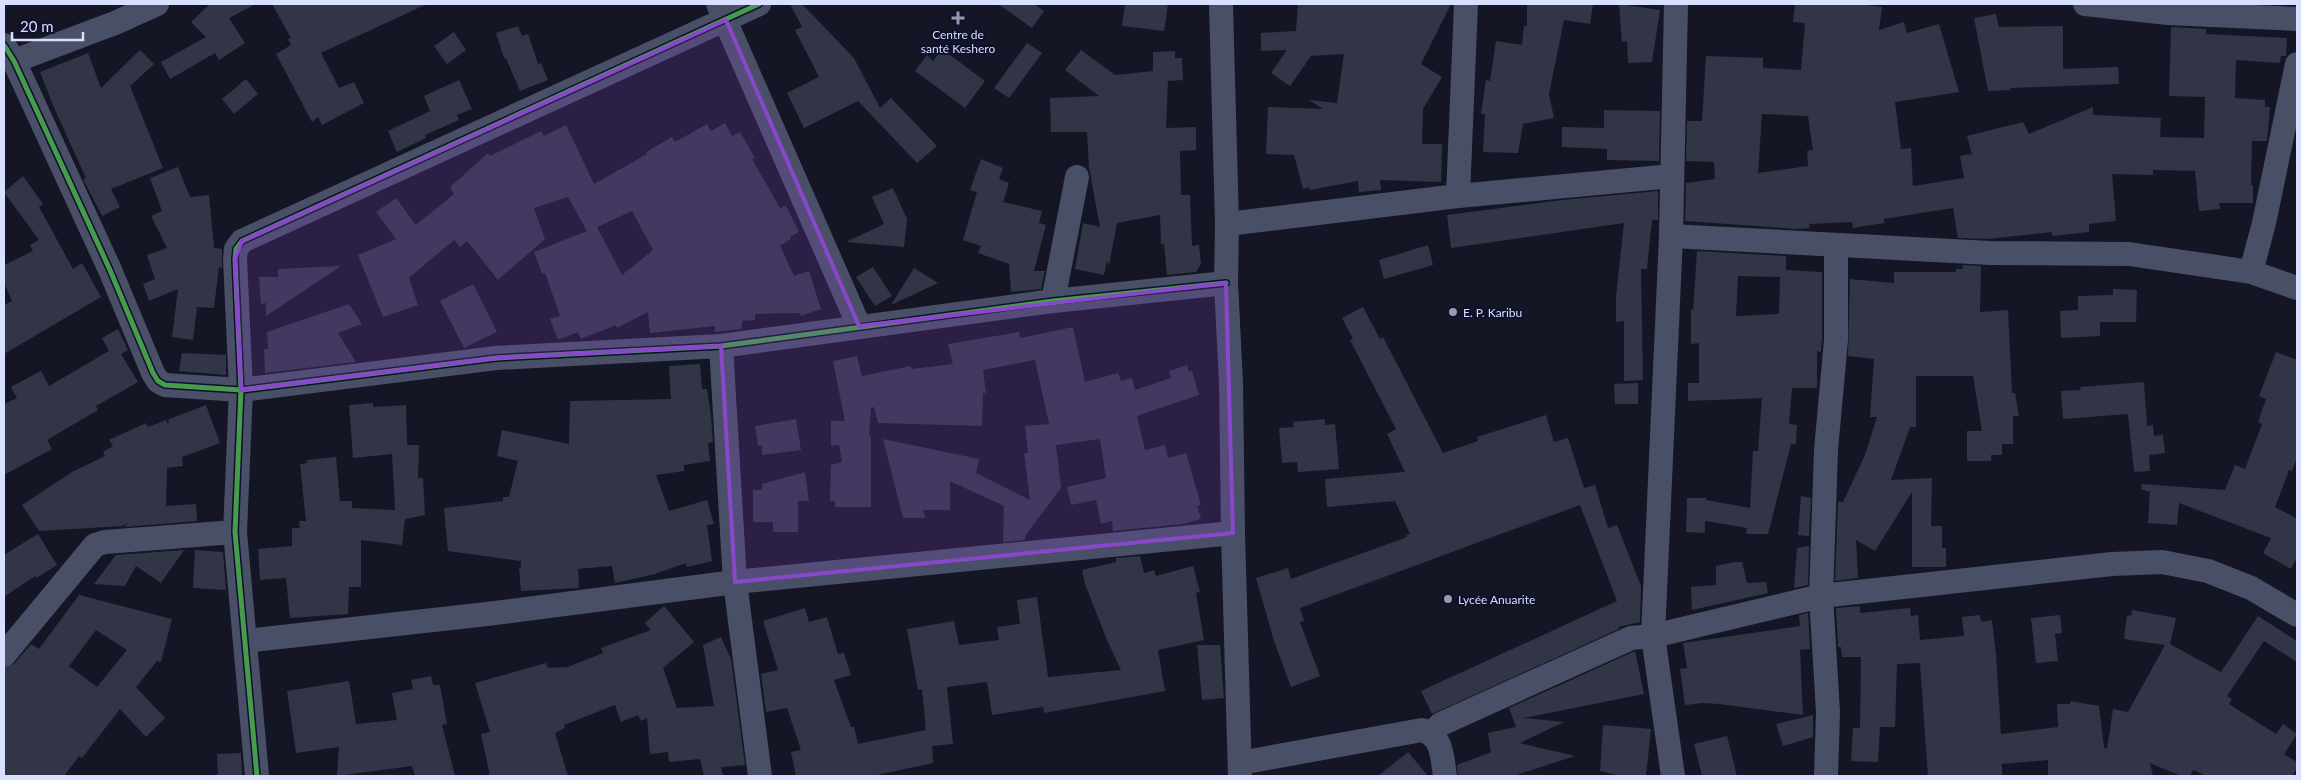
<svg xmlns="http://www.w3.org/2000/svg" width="2301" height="780" font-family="Lato,sans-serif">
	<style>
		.building { fill: #323546; fill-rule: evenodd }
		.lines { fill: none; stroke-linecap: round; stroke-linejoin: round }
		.minor { stroke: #494f66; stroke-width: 24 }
		.cycleway-casing { stroke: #0e112b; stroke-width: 8 }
		.cycleway { stroke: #469c4c; stroke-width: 5 }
		.marked { fill: #8947c9; fill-opacity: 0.2; stroke: #8947c9; stroke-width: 4; stroke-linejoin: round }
		.poi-dot { fill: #9399b3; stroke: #0e112b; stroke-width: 2 }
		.labels { text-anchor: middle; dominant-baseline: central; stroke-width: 4; stroke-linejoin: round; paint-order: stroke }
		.poi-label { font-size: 12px; fill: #d8dfff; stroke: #0e112b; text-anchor: start }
	</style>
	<rect width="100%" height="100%" fill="#141625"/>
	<g class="building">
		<path d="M210 4H256L229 18 245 43 219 60 215 53 170 79 161 62 206 37 191 22Z"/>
		<path d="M272 4H427L321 53 339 88 354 82 364 103 322 125 318 117 312 122 276 54 291 45 288 39 291 38Z"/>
		<path d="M790 4H802L854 58 880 108 891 98 937 146 917 163 858 101 804 128 787 93 819 77 795 30 802 27Z"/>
		<path d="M998 4H1034L1044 11 1032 28Z"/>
		<path d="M1125 4H1168L1164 31 1122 26Z"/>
		<path d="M1298 4H1451L1421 64 1442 77 1423 109 1422 144H1442L1441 182 1380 180 1381 190 1359 192 1358 181 1310 190 1309 187 1303 189 1294 155 1266 154 1268 107 1323 109 1309 100 1337 103 1344 54 1311 56 1290 86 1271 73 1287 50 1261 51V33L1296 31Z"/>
		<path d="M1527 4H1593L1590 24 1564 20 1549 94 1554 118 1523 124 1518 153 1483 152 1485 114H1481L1486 80 1490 81 1496 41 1522 45 1524 26H1527Z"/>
		<path d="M1619 4 1660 10 1652 62 1628 63 1627 41 1622 42Z"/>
		<path d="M1795 4H1859L1882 7 1879 30 1904 22 1907 33 1939 24 1959 92 1895 102 1901 149 1911 148 1913 186 1964 178 1960 156 1972 154 1967 136 2023 122 2029 134 2093 107V115L2161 118 2160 137 2204 138 2205 97 2169 96 2171 27 2206 29V34L2287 38 2286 56H2281L2280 63 2236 60 2235 98 2265 100V107H2270L2267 141H2252L2251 185H2253V203H2219L2220 209 2199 211 2195 171 2153 170V175L2112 174 2116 221 2089 224V232L2052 236V232L1987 239 1958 238 1953 208 1884 219V223L1853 228 1852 222 1809 224 1810 228 1796 229 1685 221 1686 183 1715 179 1714 162 1686 161 1687 121H1702L1706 56 1763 58V68L1801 70 1805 23 1793 22ZM1762 114 1808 116 1813 150 1807 151 1808 166 1758 173Z"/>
		<path d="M1996 14 1999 27 2063 26V69L2118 67 2119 84 2010 88 2011 90 1988 91 1974 18Z"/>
		<path d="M518 26 522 36 528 34 538 64 541 63 548 80 520 91 506 58H504L496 33Z"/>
		<path d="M454 32 466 50 447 64 434 46Z"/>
		<path d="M1027 43 1042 53 1009 98 994 88Z"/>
		<path d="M942 49 985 81 965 108 915 71 927 55 933 61Z"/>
		<path d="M140 50 154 64 130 86 163 168 111 189 120 207 102 216 83 179 86 178 55 110 40 72 88 53 101 88Z"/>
		<path d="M1081 50 1115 75 1153 71V52L1175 51V58H1182L1183 80 1168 81 1166 128 1196 127V150L1180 151 1181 195H1190L1192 246 1199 245 1201 264 1196 272 1167 275 1164 244H1161L1160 215 1117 223 1109 265 1107 261 1104 275 1075 269 1083 223 1100 227 1089 167 1087 132H1051L1050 98 1099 96 1065 70Z"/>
		<path d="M246 79 258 94 234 114 222 99Z"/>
		<path d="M459 80 472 109 457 115 459 120 425 135 426 138 397 152 388 131 430 111 424 96Z"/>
		<path d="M1604 110 1660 111 1659 161 1607 160V149L1562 147V127L1604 128Z"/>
		<path d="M725 123 732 136 740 132 755 158 752 159 780 208 786 206 799 232 790 237 791 239 780 246 794 276 809 271 821 309 801 316 800 313 755 314V320L742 321V329L715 332V326L650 333 648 312 617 328 616 325 581 339 578 332 558 340 550 319 560 316 545 273 542 274 534 252 587 231 568 197 534 208 545 239 498 280 467 241 460 247 454 240 409 278 418 305 383 317 358 255 396 239 376 212 396 198 416 225 454 194 450 187 488 153 490 156 541 131 544 136 566 125 594 184 647 154 646 152 672 137 675 142 707 124 711 131ZM632 211 653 250 622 275 597 227Z"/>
		<path d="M981 159 1003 168 999 179 1009 183 1003 202 1042 211 1039 223 1046 225 1034 271H1045L1041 289 1011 292 1009 264 978 253 981 246 963 240 977 192 970 190Z"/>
		<path d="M178 167 190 197 209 195 214 248 222 249V268L219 267 214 308 197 307 193 340 172 337 178 289 149 301 143 284 155 279 147 255 167 248 151 216 162 211 150 178Z"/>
		<path d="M23 176 43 204 39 207 73 269 82 263 101 297 4 354V305L12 301 4 283V265L33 251 30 245 39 240 4 192Z"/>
		<path d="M893 188 907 219 904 247 846 242 884 224 872 197Z"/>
		<path d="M1658 191V220H1652L1647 269H1641L1643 380 1624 381V321L1616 322V297L1624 223 1451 248 1447 215 1562 200Z"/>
		<path d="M1428 245 1433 265 1384 279 1379 260Z"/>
		<path d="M1697 251 1786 256V270L1822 272V339L1821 352 1817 351V388H1792L1789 424 1797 425 1796 444H1791L1768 534H1746L1747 528 1705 521V533L1686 532 1687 498H1706V500L1750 508 1753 451H1758L1762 398 1688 401V383H1699V343L1691 344V310H1693ZM1738 276 1780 277 1779 314 1736 316Z"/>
		<path d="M1962 265 1981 266 1980 312 2008 310 2012 393H2015L2019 416H2013V444H2002V455H1991V461H1967V431H1982L1973 376H1916V427H1910L1891 480 1932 478 1931 526H1942V548H1946V567H1912V492L1875 551 1856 540 1858 578 1835 581 1838 502H1843L1865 455 1877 417H1870L1874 359 1848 356 1850 279 1894 283V272H1956V269H1963Z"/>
		<path d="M341 266 266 316V303L261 304 259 277H278V269Z"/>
		<path d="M873 267 892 296 875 306 856 277Z"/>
		<path d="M914 268 938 283 891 305Z"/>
		<path d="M473 284 497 332 464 348 440 301Z"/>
		<path d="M2113 289 2137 290 2136 322H2100V336L2061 338 2060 311 2078 310V296L2113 295Z"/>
		<path d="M349 304 362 324 338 333 356 362 265 373 264 349H268L267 332Z"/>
		<path d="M1363 307 1380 339 1383 337 1443 453 1478 441 1477 437 1546 415 1554 442 1568 438 1584 488 1595 485 1608 528 1617 525 1641 586 1640 622 1618 627 1619 629 1432 714 1421 691 1617 601 1580 505 1300 608 1304 621 1300 622 1320 676 1291 687 1274 641 1256 578 1288 568 1291 579 1407 537 1406 535 1410 534 1395 501 1327 507 1325 479 1405 472 1387 434 1396 429 1350 340 1353 339 1342 318Z"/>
		<path d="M1073 327 1085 382 1118 373 1121 381 1132 378 1135 390 1171 378 1169 371 1187 365 1189 372 1192 371 1199 395 1137 416 1145 450 1165 445 1168 458 1186 453 1201 505 1197 506 1201 519 1183 524 1113 531 1112 521 1101 524 1096 500 1071 505 1067 487 1106 478 1100 439 1056 445 1061 488 1025 536V540L1003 542 1004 506 950 481V510H923L925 518H903L883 439 979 459 976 473 1030 500 1024 453H1028L1025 426 1049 424 1035 360 983 370 986 393H983L982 426 878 423 874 407 871 408 869 436 871 437V507H835V501H830L831 465 842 462 839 445 831 446V421H845L833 361 857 356 862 376 911 366V369L953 364 948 344 1019 332 1020 338Z"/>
		<path d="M118 329 128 350 121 354 138 382 96 406 98 410 47 440 52 449 4 475V404L17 398 11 387 41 371 49 386 109 351 102 338Z"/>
		<path d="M2276 352 2297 360V458L2292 471 2289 470 2275 507 2297 519V557L2291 569 2263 553 2271 538 2179 503 2177 525 2148 523 2150 492 2141 489 2142 484 2225 490 2235 465 2245 469 2262 424 2258 422 2266 399 2259 396Z"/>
		<path d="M182 353 226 355V375L179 371Z"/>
		<path d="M700 364 702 389H707L711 416 713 442 708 443 710 461 684 465V471L656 475 669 511 707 500 714 524 707 525 712 561 687 567 686 563 655 574 615 583 612 566 578 569 579 588 521 591 519 568H521V561L448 551 444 508 503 501V497H509L518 461 497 456 502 430 569 444 570 401 671 399 669 366Z"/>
		<path d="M2144 382 2147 426 2153 425 2154 436 2163 435 2165 453 2149 455 2150 471 2134 472 2128 414 2063 419 2061 391 2081 390 2080 387Z"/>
		<path d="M1638 383V404H1615L1614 384Z"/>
		<path d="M373 403V407L406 405 407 445H419L418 478H423L425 515 405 519 402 545 361 540V587H349L348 614 290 618 286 578 260 580 258 549 292 546V528H300L299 521H306L300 464 307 463V460L336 457 340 501H352V508L395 510 392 454 353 458 349 405Z"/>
		<path d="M206 405 220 443 182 457 183 466 167 468 166 506 196 504 197 521 125 527 128 523 123 526 39 531 22 505 72 472 105 456 103 452 113 446 109 440 146 423 148 427 166 420 168 425 169 419Z"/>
		<path d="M796 419 801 450 762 455V445L758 446 755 426Z"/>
		<path d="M1325 419V425L1335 424 1339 469 1298 472 1297 462 1282 463 1279 428 1294 427 1293 422Z"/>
		<path d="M805 472 809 501H798V532H773V522H753V490H762V484Z"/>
		<path d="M1801 496 1811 498 1809 536 1798 535Z"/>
		<path d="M38 534 57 565 36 578 35 576 4 597V555Z"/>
		<path d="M1809 546 1808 585 1794 588 1797 548Z"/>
		<path d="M184 550 161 583 136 566 125 586 94 584 116 555Z"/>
		<path d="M195 550 223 552 226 590 193 588Z"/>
		<path d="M1140 556 1144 573 1154 570 1156 576 1193 566 1200 592 1196 593 1204 640 1158 650 1165 691 1044 713 1043 707 992 715 987 682 947 687 953 744 932 746 933 763 872 776H796L791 752 801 750 787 708 766 712 761 674 778 670 763 621 805 608 809 622 827 617 838 654 844 653 851 675 834 680 851 727H854L858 744 926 730 922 689 918 690 907 629 954 621 959 645 999 640 997 627 1020 624 1017 600 1037 597 1048 677 1121 670 1107 640 1085 584 1082 570 1116 562V558Z"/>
		<path d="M1734 562H1742L1747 583 1766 582 1768 593 1692 610 1691 587 1716 585V566Z"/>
		<path d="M79 595 172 619 161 662 157 661 136 687 165 718 146 737 120 709 82 758 79 756 64 776H4V668L14 664 31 644 39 649ZM96 630 127 650 97 687 69 666Z"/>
		<path d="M664 606 694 642 663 668 677 708 714 706 703 645 721 637 731 659 745 765 721 767 723 776H704L700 759 669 762 668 752 650 754 647 718 641 721 638 715 621 722 615 705 564 725 565 728 555 733 568 776H490L481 734 490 732 475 683 546 663 548 668 568 667 603 653 601 648 651 630 645 623Z"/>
		<path d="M1860 606V613L1910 608 1911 616 1918 615 1920 640 1964 636 1962 617 1980 615 1981 622 1992 620 1996 655 2001 734 2058 727 2057 704H2070V701L2099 706 2104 748 2107 749 2113 709 2128 712 2165 645 2124 639 2127 615 2131 616 2132 610 2176 618 2170 644 2221 672 2258 616 2297 641V662L2264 641 2227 696 2232 699 2229 704 2276 734 2283 724 2297 734 2284 754 2297 762V768L2292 776H2207L2193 770 2190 776H2181L2150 763 2153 776H2048V760L2002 764V776H1928L1920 663 1897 664 1895 727H1880L1878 762 1851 761 1853 728H1860L1861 657H1842L1841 647H1838L1836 608Z"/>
		<path d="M1808 613 1810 649 1800 650 1803 715 1719 704 1703 703 1685 705 1680 669 1687 668 1683 643 1800 626 1799 615Z"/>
		<path d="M2060 615 2062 633 2055 634 2058 661 2036 663 2031 618Z"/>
		<path d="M1197 645H1220L1224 698 1202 700Z"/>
		<path d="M1635 651 1644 694 1524 718 1564 722 1520 743 1575 756 1513 776H1458L1457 765 1491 752 1488 733 1516 727 1509 708Z"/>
		<path d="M431 676 433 685H440L447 724 442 725 455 776H415L412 766 337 776 339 747 296 753 287 691 349 681 356 724 397 720 392 693 413 689 411 680Z"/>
		<path d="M1813 715V737L1783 746 1776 724Z"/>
		<path d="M1603 725 1651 729 1646 776H1621L1600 771Z"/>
		<path d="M1727 736 1737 776H1702L1694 744Z"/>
		<path d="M1408 752 1428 776H1378Z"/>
		<path d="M241 753 242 776H218L217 754Z"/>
	</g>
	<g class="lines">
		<g class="minor">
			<path d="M718 4 859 326"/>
			<path d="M1221 4 1227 224 1226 283 1231 383 1233 533 1240 776"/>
			<path d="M2085 4 2168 13 2297 19"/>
			<path d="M4 45 14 61 110 270 153 373 158 381 165 385 241 390 496 358 721 346 1053 301 1226 283"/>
			<path d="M14 61 115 23 157 4"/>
			<path d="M1458 196 1466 4"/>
			<path d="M1227 224 1458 196 1672 176"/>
			<path d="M1671 236 1990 253 2129 254 2251 272 2297 288"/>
			<path d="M2251 272 2264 223 2297 64"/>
			<path d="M1053 301 1077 177"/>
			<path d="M721 346 735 582 760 776"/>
			<path d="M245 641 487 614 735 582 1233 533"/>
			<path d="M4 655 95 545 105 542 235 532"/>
			<path d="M1431 733 1441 724 1631 638 1653 636 1821 596 2112 564 2162 562 2208 571 2251 588 2297 615"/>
			<path d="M1240 763 1422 730C1443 736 1442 758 1445 776"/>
			<path d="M257 776 235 532 241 390 235 259 236 249 242 241 759 4"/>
			<path d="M1673 776 1653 636 1671 236 1676 4"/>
			<path d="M1826 776 1828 712 1821 596 1826 450 1836 340V245"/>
		</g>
		<g class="cycleway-casing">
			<g id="cycleway">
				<path d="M4 45 14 61 110 270 153 373 158 381 165 385 241 390 496 358 721 346 1053 301 1226 283"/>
				<path d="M257 776 235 532 241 390 235 259 236 249 242 241 759 4"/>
			</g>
		</g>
		<use href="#cycleway" class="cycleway"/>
	</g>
	<path class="marked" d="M726 20 859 326 1226 283 1233 533 735 582 721 346 496 358 241 390 235 259 242 241Z"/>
	<g class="poi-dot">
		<path d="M955.5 10.5h5v5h5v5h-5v5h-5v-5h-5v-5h5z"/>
		<circle cx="1453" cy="312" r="5"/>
		<circle cx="1448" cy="599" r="5"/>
	</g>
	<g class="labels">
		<g class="poi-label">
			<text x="958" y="34" text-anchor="middle">Centre de<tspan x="958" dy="14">santé Keshero</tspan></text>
			<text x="1463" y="312">E. P. Karibu</text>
			<text x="1458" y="599">Lycée Anuarite</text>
		</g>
	</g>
	<rect width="2301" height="780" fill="none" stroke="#d8dfff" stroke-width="10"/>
	<path d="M12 32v8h71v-8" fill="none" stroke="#d8dfff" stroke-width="2.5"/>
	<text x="20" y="32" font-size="15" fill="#d8dfff" stroke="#0e112b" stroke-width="4" paint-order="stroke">20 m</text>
</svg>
